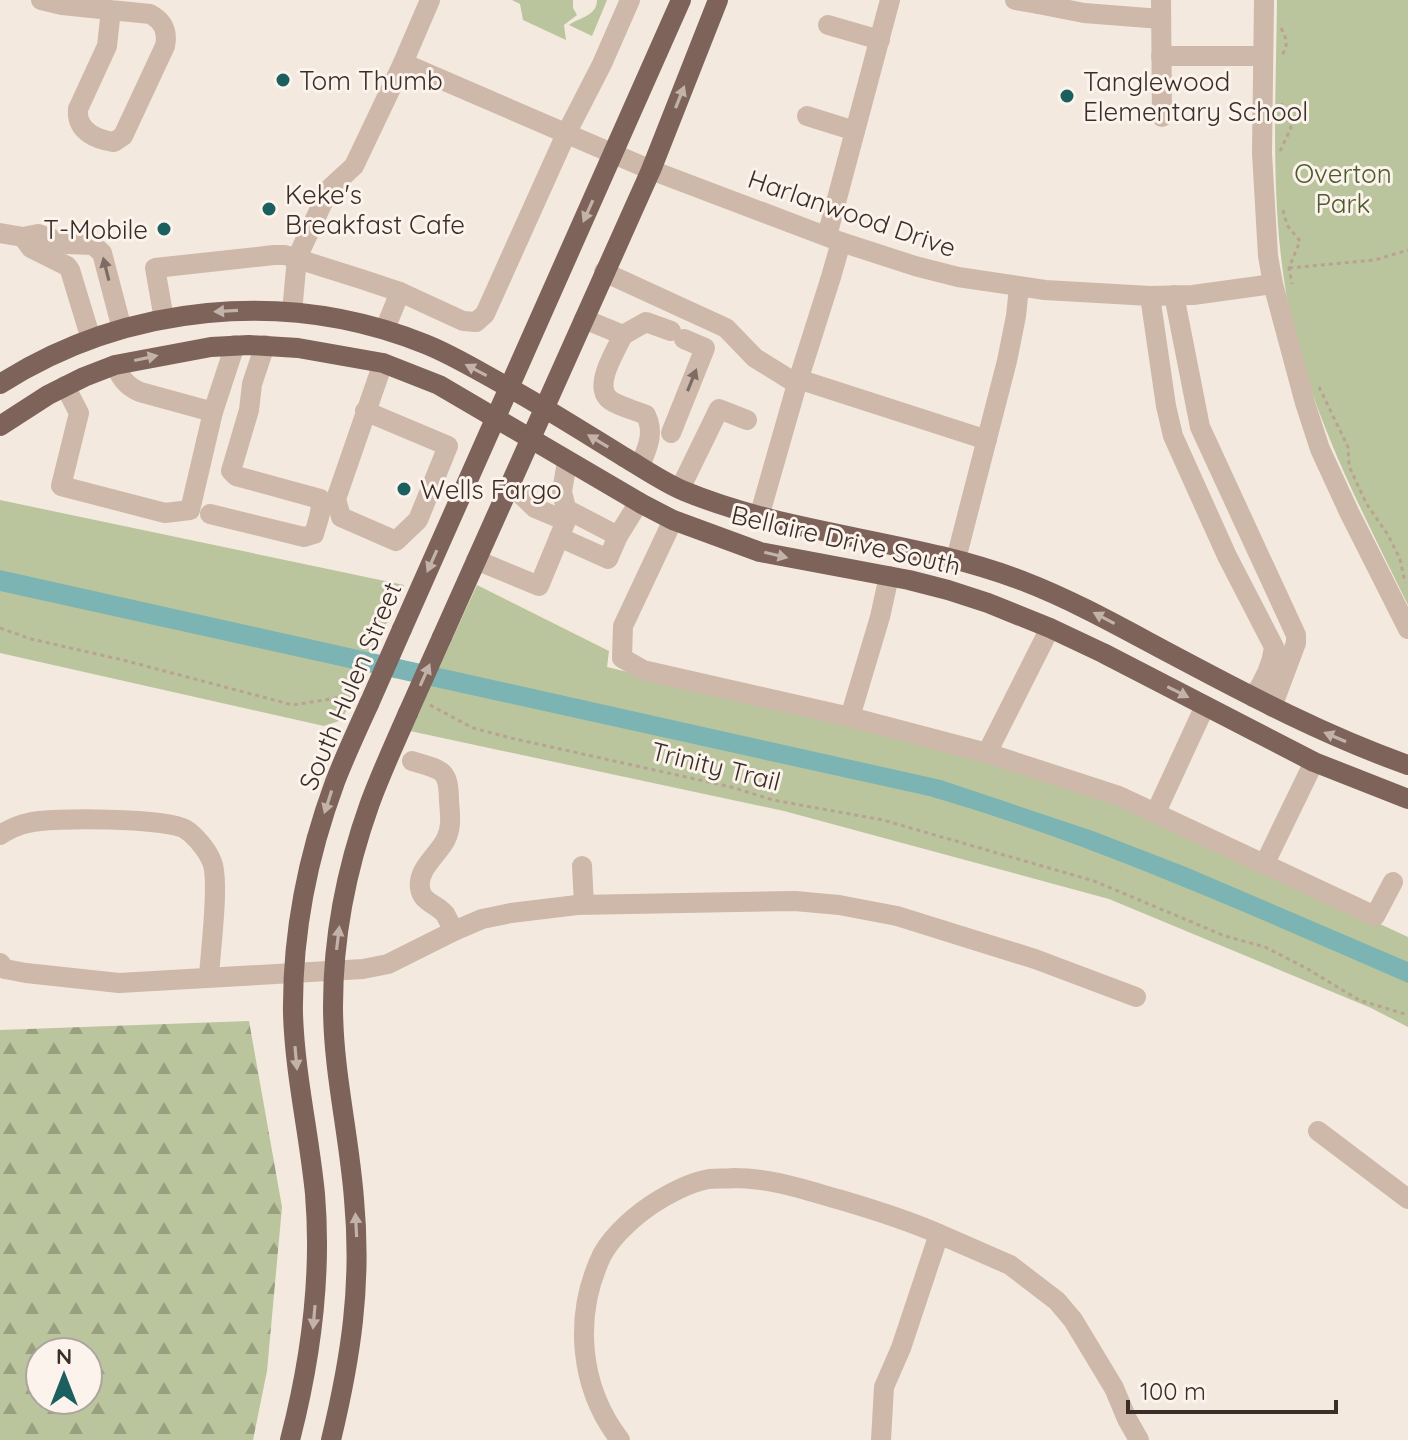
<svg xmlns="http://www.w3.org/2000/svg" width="1408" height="1440" font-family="Quicksand,sans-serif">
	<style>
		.green { fill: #bac59d }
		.forest { fill: url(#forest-firs); fill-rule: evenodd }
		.water { fill: #7bb4b3 }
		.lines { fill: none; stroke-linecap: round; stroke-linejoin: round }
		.path { stroke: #baa293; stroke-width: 3; stroke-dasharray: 4 4; stroke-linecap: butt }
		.minor { stroke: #ceb8a9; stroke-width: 20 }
		.major { stroke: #7d6359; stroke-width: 20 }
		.major-bridge { stroke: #7d6359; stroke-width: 20 }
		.oneway { fill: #c2b2aa }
		.oneway2 { fill: #7d6c63 }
		.poi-dot { fill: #1b5f5f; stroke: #fbf3ec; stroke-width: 3 }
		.labels { text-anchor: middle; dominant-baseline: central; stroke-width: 6; stroke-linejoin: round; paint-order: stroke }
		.poi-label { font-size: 26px; fill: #3b2e29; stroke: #fbf3ec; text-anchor: start }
		.park-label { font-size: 26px; fill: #4c5b2b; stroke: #fbf3ec }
		.street-label { font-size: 26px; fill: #3b2e29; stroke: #fbf3ec }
	</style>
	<defs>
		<pattern id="forest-firs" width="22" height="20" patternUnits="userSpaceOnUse" patternTransform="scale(2)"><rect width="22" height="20" fill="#bac59d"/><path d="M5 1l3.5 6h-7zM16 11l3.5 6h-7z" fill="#98a080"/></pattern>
	</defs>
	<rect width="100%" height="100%" fill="#f4e9de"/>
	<g class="green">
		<path d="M512 0H573V8L577 15 564 25 566 40 523 20 520 4Z"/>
		<path d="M597 0H607L592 36 569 25C580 17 597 16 597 0Z"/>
		<path d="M1277 0H1408V605C1359 505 1305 404 1286 293 1270 196 1276 97 1277 0Z"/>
		<path d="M0 500 404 585 342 720 324 726 0 653Z"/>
		<path d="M477 585 609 651 607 667 977 757 1133 809 1408 937V1027L1371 1008 1109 899 784 811 410 731Z"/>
	</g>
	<path class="forest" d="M249 1021 282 1207 267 1371 253 1440H0V1030ZM40 1352H88V1400H40Z"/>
	<path class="water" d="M0 570 941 780 1093 831 1186 867 1408 962V983C1251 915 1094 844 929 796L0 591Z"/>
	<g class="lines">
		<g class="path">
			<path d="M1281 28C1287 40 1289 44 1281 57"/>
			<path d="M1280 151 1291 128 1280 100"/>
			<path d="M1283 210 1287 225 1300 241 1289 268 1292 284"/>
			<path d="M1289 268 1375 260 1408 250"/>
			<path d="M1319 387 1348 447 1349 466 1366 503 1388 535 1400 559 1405 583"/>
			<path d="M0 628 31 639 123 660 293 705 337 698 356 690"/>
			<path d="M430 705 473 728 511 738 731 787 773 800 883 820 1094 881 1225 936 1265 947 1306 968 1359 1000 1408 1015"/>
		</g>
		<g class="minor">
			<path d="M41 0 62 5 150 14C163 21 168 31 165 46L123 136 114 142C95 139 76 131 78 109L107 46 111 10"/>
			<path d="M1015 0 1038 4V0"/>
			<path d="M1161 0 1162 117"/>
			<path d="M1264 0 1262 153 1268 256 1273 284 1305 403 1320 449 1349 512 1408 629"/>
			<path d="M1038 4 1084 13 1161 19"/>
			<path d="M828 25 880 40"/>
			<path d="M1161 56H1263"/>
			<path d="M403 63 651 170 841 242 915 266 958 277 1045 290 1150 296 1193 295 1273 284"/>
			<path d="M807 116 855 131"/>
			<path d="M0 233 23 237 38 234 67 244 93 245 102 253 122 329"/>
			<path d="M827 236 890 0"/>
			<path d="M23 237 31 248 67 266 70 270 91 339"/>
			<path d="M604 272 726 328 755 358 797 384 759 517"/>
			<path d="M1174 295 1200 427 1296 635V643L1272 707"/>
			<path d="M1150 296 1166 406 1173 436 1227 556 1274 647C1272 665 1263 683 1253 697"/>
			<path d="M292 312 297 258 329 189 354 166 403 63 430 0"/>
			<path d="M164 319 155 268 274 255H285L361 279 400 292 463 321 476 322 485 314 566 134 602 64 630 0"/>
			<path d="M584 319 623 335C616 351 592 386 610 400 618 406 637 411 646 415 655 434 647 448 640 466"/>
			<path d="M385 329 400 292"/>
			<path d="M623 335 646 322 671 331"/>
			<path d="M115 365C121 378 126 386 140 392L213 412 235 345"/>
			<path d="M798 379 987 440"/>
			<path d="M797 384 831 277 841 242"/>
			<path d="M65 386 79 413 61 486 165 513 190 510 213 412"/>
			<path d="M365 411 448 446 418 520 396 541 341 517 336 499 383 363"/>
			<path d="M671 433 705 348 684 339"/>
			<path d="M510 484 535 508 566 521"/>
			<path d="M680 489 719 409 747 420"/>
			<path d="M566 509 618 536 639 502"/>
			<path d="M210 514 304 537 314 534C317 523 323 510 320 499L236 476 231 471 249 410 252 384 265 345"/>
			<path d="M673 520 623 626 622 658 643 670 850 717 987 753 1119 796 1375 916 1393 882"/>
			<path d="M559 537 608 559 618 536"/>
			<path d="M956 559 1007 361 1016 316 1019 287"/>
			<path d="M476 560 539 586 568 516 562 492 567 461"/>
			<path d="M850 717 880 617 889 576"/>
			<path d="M987 753 1050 628"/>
			<path d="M412 761C441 770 449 768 449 801 450 814 452 827 446 839 439 854 417 869 420 888 422 903 437 904 445 914 448 919 451 926 454 931"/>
			<path d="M1156 812 1205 706"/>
			<path d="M0 835C8 830 18 825 28 823 50 817 167 818 185 829 195 835 208 851 212 862 220 880 210 954 209 977"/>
			<path d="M1265 863 1314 762"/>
			<path d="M582 866 584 904"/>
			<path d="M0 963 5 969 26 973 119 983 363 969 388 964 454 931 482 919 511 913 577 905 795 901 839 905 897 916 1035 959 1136 997"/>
			<path d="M1318 1131 1408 1199"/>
			<path d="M939 1234 1010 1265 1057 1301 1073 1320 1114 1388 1127 1419 1139 1440"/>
			<path d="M620 1440C579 1387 573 1316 602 1255 613 1234 639 1212 659 1200 674 1191 691 1182 709 1179 717 1178 726 1179 734 1178 772 1178 805 1190 841 1200 875 1210 907 1220 939 1234L901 1348 884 1387 881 1440"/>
		</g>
		<g class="major">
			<path d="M0 384C126 304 286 288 425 344 453 355 480 372 506 386 546 408 585 433 624 457 643 468 663 482 684 491 793 536 913 539 1023 581 1075 601 1124 629 1173 655 1250 696 1326 736 1408 765"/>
			<path d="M0 426 48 395 84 377 115 365 211 347 249 345 298 348 383 363 439 385 642 504 673 520 760 552 909 580 948 590 988 603 1050 628 1103 653 1314 762 1408 799"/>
			<path d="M402 629 681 0"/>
			<path d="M442 637 651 170 718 0"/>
			<path d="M290 1440C311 1359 322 1278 315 1194 309 1133 295 1075 293 1014 292 935 308 855 335 782 345 756 357 730 369 704"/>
			<path d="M331 1440C351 1357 362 1285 354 1199 349 1134 333 1071 333 1006 333 938 347 867 370 803 381 773 395 743 408 713"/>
		</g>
		<g class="major-bridge">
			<path d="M369 704 402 629"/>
			<path d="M408 713 442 637"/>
		</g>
	</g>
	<defs><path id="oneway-solid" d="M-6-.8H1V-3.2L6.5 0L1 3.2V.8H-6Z" transform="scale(2)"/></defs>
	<g class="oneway">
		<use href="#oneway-solid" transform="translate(680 97) rotate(-68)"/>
		<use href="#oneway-solid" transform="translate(588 211) rotate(114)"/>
		<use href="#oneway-solid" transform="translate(226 311) rotate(177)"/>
		<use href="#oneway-solid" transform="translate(146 358) rotate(-12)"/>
		<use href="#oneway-solid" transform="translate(476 370) rotate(-152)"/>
		<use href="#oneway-solid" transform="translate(598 441) rotate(-149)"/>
		<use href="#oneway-solid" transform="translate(776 555) rotate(13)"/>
		<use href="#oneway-solid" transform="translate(432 561) rotate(114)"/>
		<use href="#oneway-solid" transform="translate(1104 618) rotate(-152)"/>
		<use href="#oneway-solid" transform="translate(425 675) rotate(-66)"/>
		<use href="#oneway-solid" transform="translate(1178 692) rotate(27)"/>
		<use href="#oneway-solid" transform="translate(1335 737) rotate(-157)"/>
		<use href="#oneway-solid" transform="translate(328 802) rotate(108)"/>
		<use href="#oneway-solid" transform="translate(338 938) rotate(-83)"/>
		<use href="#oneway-solid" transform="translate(296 1058) rotate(85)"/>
		<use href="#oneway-solid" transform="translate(356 1225) rotate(-93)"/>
		<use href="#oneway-solid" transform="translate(314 1317) rotate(95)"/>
	</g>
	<g class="oneway2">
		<use href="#oneway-solid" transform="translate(106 269) rotate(-104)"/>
		<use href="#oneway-solid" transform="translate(692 380) rotate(-68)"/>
	</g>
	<g class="poi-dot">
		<circle cx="283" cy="80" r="8"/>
		<circle cx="1067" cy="96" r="8"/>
		<circle cx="269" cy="209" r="8"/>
		<circle cx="164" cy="229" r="8"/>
		<circle cx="404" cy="489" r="8"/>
	</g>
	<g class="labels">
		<g class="poi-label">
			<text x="299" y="80">Tom Thumb</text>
			<text x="1083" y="81">Tanglewood<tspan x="1083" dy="30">Elementary School</tspan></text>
			<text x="285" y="194">Keke's<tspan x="285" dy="30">Breakfast Cafe</tspan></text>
			<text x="148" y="229" text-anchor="end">T-Mobile</text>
			<text x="420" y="489">Wells Fargo</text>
		</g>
		<g class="park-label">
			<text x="1343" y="173">Overton<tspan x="1343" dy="30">Park</tspan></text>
		</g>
		<g class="street-label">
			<text transform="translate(852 213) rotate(19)">Harlanwood Drive</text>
			<text transform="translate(846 540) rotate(13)">Bellaire Drive South</text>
			<text transform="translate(350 686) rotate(-67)">South Hulen Street</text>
			<text transform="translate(716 766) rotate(14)">Trinity Trail</text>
		</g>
	</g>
	<g transform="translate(64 1376)"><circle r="38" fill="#fbf3ec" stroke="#aea49e" stroke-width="2"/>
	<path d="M0-6L14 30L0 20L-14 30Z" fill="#1b5f5f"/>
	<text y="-12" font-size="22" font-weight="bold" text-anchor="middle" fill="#3b2e29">N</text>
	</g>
	<path d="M1128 1400v12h208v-12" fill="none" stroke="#3b2e29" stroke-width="4"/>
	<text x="1140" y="1400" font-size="24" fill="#3b2e29" stroke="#fbf3ec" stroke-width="6" paint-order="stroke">100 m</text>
</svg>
